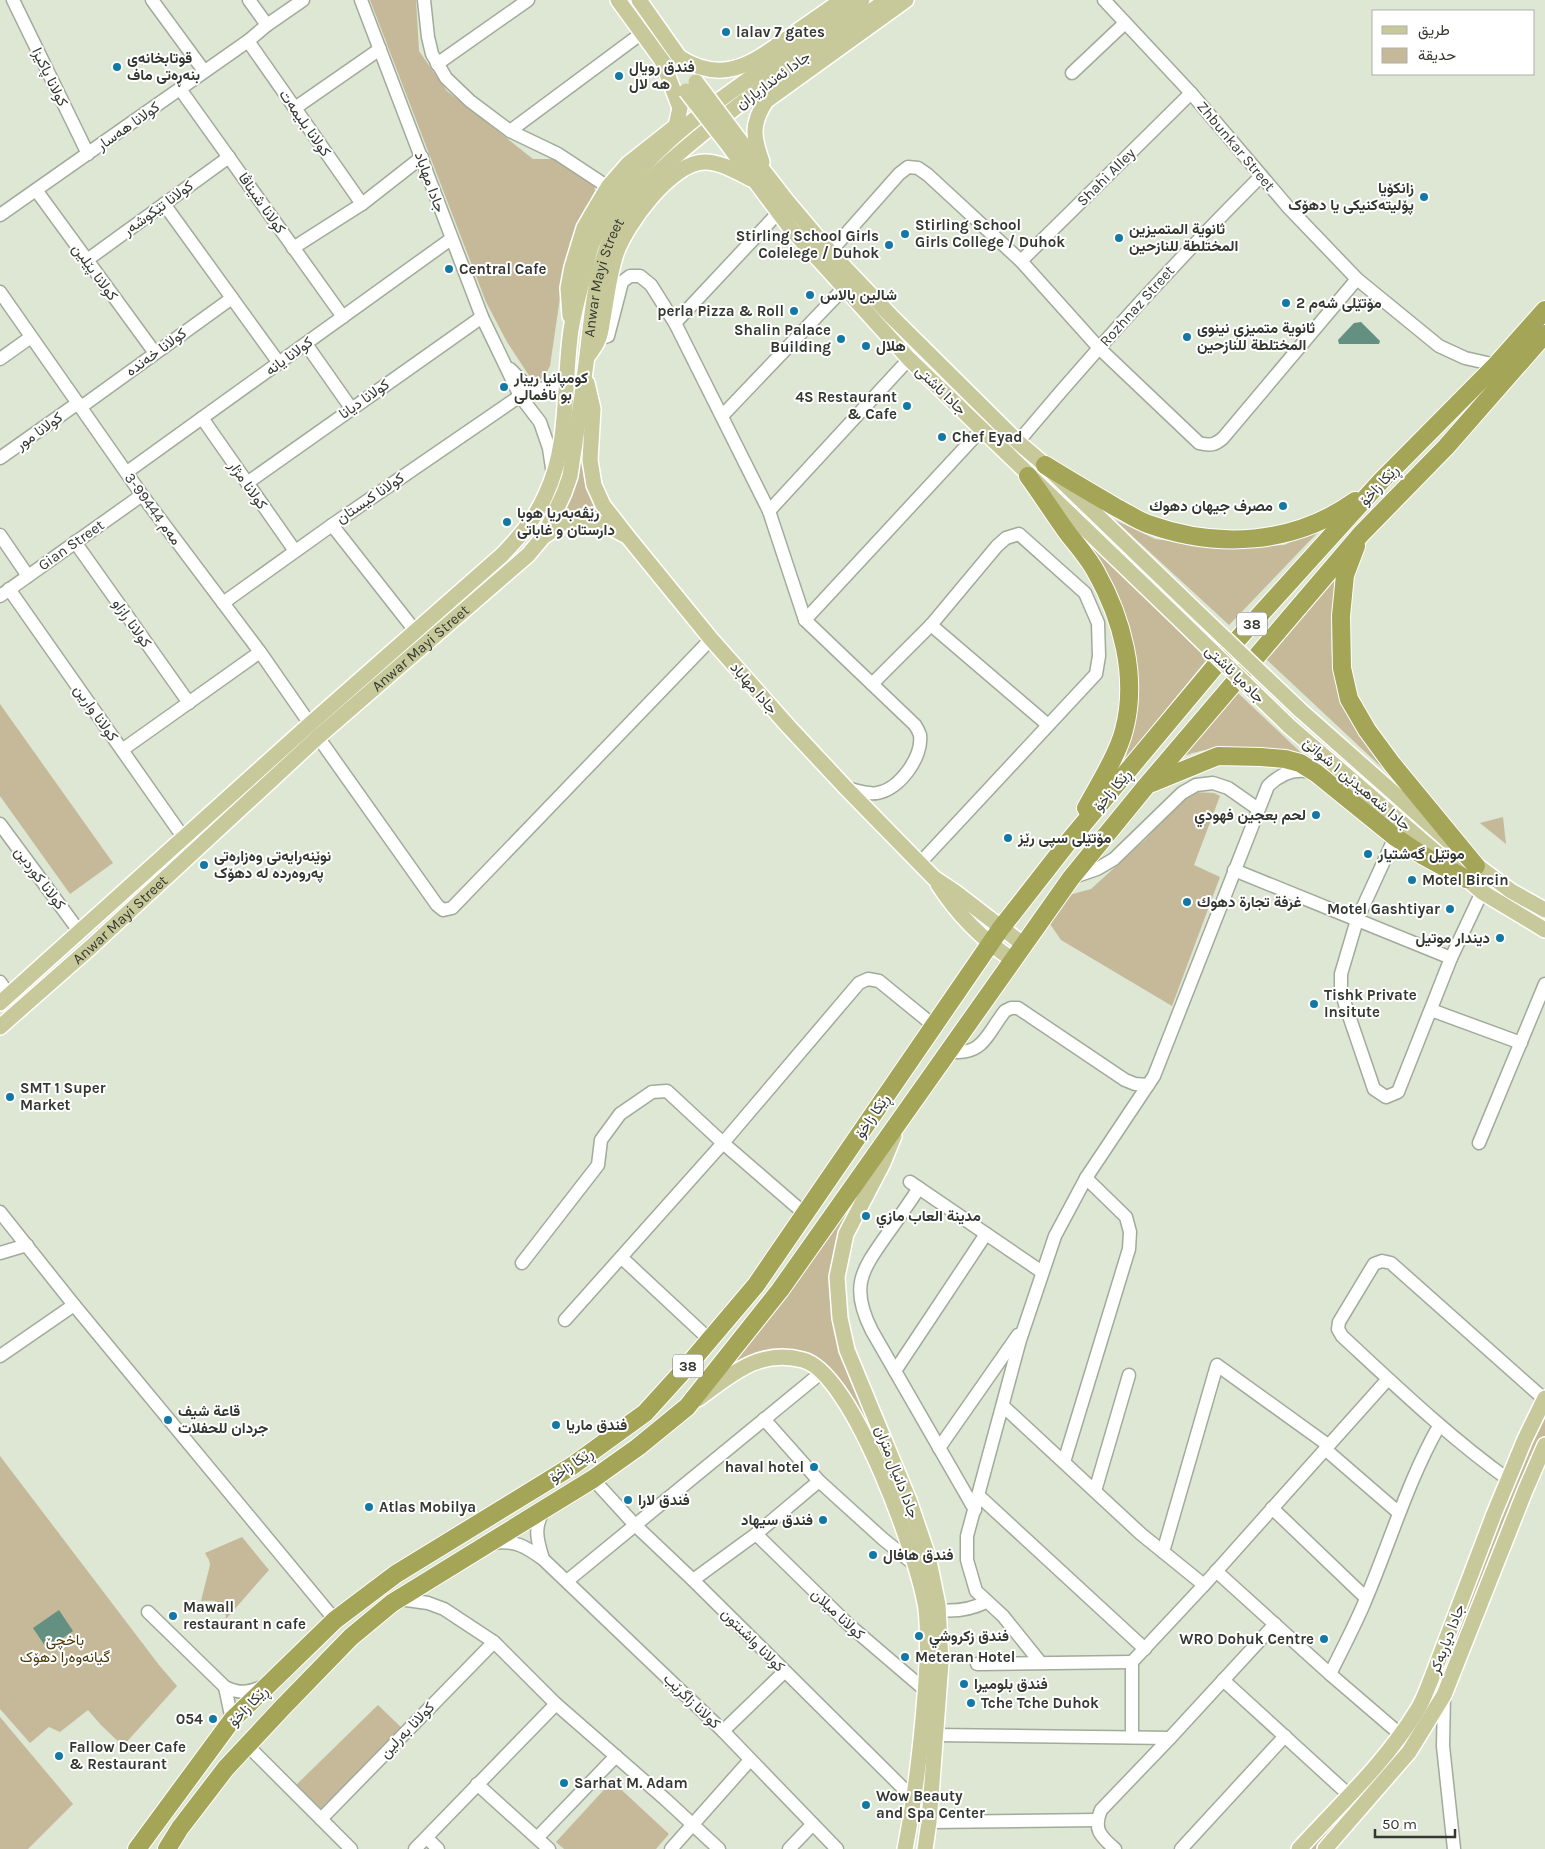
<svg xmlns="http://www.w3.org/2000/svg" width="1545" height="1849" font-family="Karla,Vazirmatn,sans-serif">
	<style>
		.green { fill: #c6b999 }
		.water { fill: #649081 }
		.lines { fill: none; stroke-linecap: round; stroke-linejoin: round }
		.minor-casing { stroke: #a1ab99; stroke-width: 15 }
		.major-casing { stroke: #fff; stroke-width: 18 }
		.highway-casing { stroke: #fff; stroke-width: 20 }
		.minor { stroke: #fff; stroke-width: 12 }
		.major { stroke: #c8c99a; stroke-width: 15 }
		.highway { stroke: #a4a556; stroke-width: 18 }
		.major-bridge-casing { stroke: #fff; stroke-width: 18; stroke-linecap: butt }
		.major-bridge { stroke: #c8c99a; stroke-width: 15 }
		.poi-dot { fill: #1379a4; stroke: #fff; stroke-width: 2 }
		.labels { text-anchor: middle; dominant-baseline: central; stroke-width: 4; stroke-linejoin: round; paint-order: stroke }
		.shield { fill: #fff; stroke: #71746f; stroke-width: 1 }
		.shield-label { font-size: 14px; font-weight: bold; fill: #343831 }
		.poi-label { font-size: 15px; font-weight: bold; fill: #343831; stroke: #fff; text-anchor: start }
		.street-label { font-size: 15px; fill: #343831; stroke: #fff }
		.park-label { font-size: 15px; fill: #473707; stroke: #fff }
	</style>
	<rect width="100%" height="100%" fill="#dde7d4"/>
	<g class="green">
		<path d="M370 0H416L419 51 447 91 533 159H562L594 182 595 191 570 242 564 270 550 366C546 374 544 379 535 381L530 377 507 342 486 302Z"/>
		<path d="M588 407 585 465 599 518 558 521C577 486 581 446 588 407Z"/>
		<path d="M1115 520 1155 539 1229 549 1284 545 1322 528 1229 625Z"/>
		<path d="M1082 535 1207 659 1125 760 1132 733 1133 645 1125 613 1107 576Z"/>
		<path d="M1339 569C1331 617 1323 676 1351 720 1364 740 1380 760 1394 779L1266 659Z"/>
		<path d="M1237 692 1314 765C1264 750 1229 738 1178 758Z"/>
		<path d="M0 704 113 863 70 894 0 796Z"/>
		<path d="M1194 792 1214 793 1220 796 1194 865 1220 877 1172 1006 1061 940 1050 924 1069 895 1091 889 1145 840 1179 803Z"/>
		<path d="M1503 817 1506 844 1480 823Z"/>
		<path d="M864 1183 833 1267 831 1295 834 1325 847 1369 912 1527 910 1530 847 1392 795 1353 725 1373Z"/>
		<path d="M1545 1398V1445L1444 1695 1325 1849H1299L1401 1735Z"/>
		<path d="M0 1456 159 1665 177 1686 123 1746 101 1725 88 1710 60 1732 49 1727 30 1743 0 1709Z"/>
		<path d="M242 1537 269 1570 226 1619C225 1600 217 1600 201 1601L210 1565 209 1560 205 1553Z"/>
		<path d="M378 1705 406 1732 321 1819 292 1789Z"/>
		<path d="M0 1717 73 1804 28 1849H0Z"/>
		<path d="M612 1781 669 1834 656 1849H564L556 1842Z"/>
	</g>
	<g class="water">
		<path d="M1361 322 1380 341 1379 344H1339L1338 340 1354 323Z"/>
		<path d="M59 1610 73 1631 47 1649 33 1628Z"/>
	</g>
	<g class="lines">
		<g class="minor-casing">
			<g id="minor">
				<path d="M13 0 88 154"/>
				<path d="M152 0 204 71"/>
				<path d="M249 0 267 25"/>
				<path d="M361 0 482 317 520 396 540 422 549 448 553 475"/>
				<path d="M424 0 428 37 432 54 446 78 470 101 510 131 558 154 608 187"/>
				<path d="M1104 0 1191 93 1288 207 1357 279 1439 346 1465 358 1496 365"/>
				<path d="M248 41 362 204"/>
				<path d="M437 64 528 0"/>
				<path d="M1072 73 1125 23"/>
				<path d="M180 89 343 317"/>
				<path d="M295 108 380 49"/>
				<path d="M510 131 642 33"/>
				<path d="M36 190 155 353"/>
				<path d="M164 204 279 363"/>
				<path d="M0 215 248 41 267 25 303 0"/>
				<path d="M293 248 362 204 422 157"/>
				<path d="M830 252 899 174 908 167 918 168 928 175 1021 261 1099 348 1199 443C1210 446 1215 445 1223 438L1357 279"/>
				<path d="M87 260 229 157"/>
				<path d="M1021 261 1191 93"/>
				<path d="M0 292 142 495 260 652 310 724"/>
				<path d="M675 323 778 213"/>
				<path d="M599 339 608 336 622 282 630 276H640L651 285 675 323 769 511 805 620 915 725C917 728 919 732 920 735 923 757 899 790 877 793 868 795 855 790 846 788"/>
				<path d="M306 344 351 408"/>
				<path d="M0 359 31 337"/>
				<path d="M510 369C516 374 521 382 528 385 544 395 560 384 568 370"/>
				<path d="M81 407 232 298"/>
				<path d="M722 416 844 288"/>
				<path d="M202 418 295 551"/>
				<path d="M1018 442C1095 350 1176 261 1261 176"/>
				<path d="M0 458 78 403"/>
				<path d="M127 472 451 239"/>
				<path d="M247 483 482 317"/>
				<path d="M769 511 909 359"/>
				<path d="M332 525 416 632"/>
				<path d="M0 535 28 576"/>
				<path d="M75 542 189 703"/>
				<path d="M9 589 183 837"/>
				<path d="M0 596 142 495"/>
				<path d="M223 603 332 525 520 396"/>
				<path d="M805 620 982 429"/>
				<path d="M931 625 1048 725"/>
				<path d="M872 684 931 625 997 546 1006 538 1019 534 1085 593 1098 623 1099 656 1096 674 920 863"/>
				<path d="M318 737 437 905 443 910 452 908 711 639"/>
				<path d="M122 750 260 652"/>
				<path d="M0 824 79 931"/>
				<path d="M1395 837 1357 920 1341 974V989L1345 1004 1374 1089 1386 1097 1398 1092 1451 958 1482 892"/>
				<path d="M1234 870 1451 958"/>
				<path d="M1071 878 1097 869 1114 859 1182 793 1196 785 1213 783 1228 788 1258 809"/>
				<path d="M0 982 9 995"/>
				<path d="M1431 1010 1521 1043"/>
				<path d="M948 1051C983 1057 986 1035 1005 1011L1011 1008H1018L1125 1080 1135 1084 1148 1085"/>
				<path d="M1479 1143 1545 984"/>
				<path d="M910 1182 1042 1272"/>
				<path d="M919 1188C909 1203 899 1218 888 1233 862 1270 849 1286 872 1331L975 1510"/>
				<path d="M0 1212 74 1305 335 1620"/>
				<path d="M0 1253 27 1245"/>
				<path d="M622 1258 710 1340"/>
				<path d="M522 1263 598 1165 601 1140 620 1114 652 1092 667 1091 723 1143 805 1214"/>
				<path d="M565 1320 723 1143 859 983 868 979 879 981 933 1025"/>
				<path d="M0 1356 74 1305"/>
				<path d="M895 1371 986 1234"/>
				<path d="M1003 1406 1141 1534 1204 1585"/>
				<path d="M764 1419 819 1481 883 1539 915 1565 917 1564"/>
				<path d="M939 1448 1018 1335"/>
				<path d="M1325 1449 1399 1513"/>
				<path d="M1064 1462 1129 1249 1130 1232 1126 1217 1086 1178"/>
				<path d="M593 1479 635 1525 693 1580 915 1800"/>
				<path d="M1509 1480C1449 1437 1396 1386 1342 1336L1338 1329 1339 1322 1374 1264 1382 1261 1391 1263 1544 1399"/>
				<path d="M1095 1491 1129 1375"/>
				<path d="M979 1496 1145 1649"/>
				<path d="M1272 1508 1366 1598"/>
				<path d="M756 1534 849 1625 925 1690"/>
				<path d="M492 1543C515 1540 525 1546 543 1559L723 1731 837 1849"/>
				<path d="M1163 1552 1217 1365 1328 1445"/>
				<path d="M543 1559C537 1540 533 1526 545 1509"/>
				<path d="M1216 1571 1330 1674 1401 1735"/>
				<path d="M693 1580 756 1534 819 1481"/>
				<path d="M567 1581 822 1372"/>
				<path d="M399 1599 428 1603 444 1609 494 1642 556 1704 665 1799 719 1849"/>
				<path d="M938 1610C956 1612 970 1610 986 1602"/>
				<path d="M148 1612 225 1687C239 1694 250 1693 263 1686"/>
				<path d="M1040 1662 1003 1616 976 1591 967 1560V1536L1020 1340 1055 1236 1086 1178 1154 1076 1268 786C1280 774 1294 768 1311 772"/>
				<path d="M977 1664 1132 1662"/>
				<path d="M1330 1674C1341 1652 1353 1629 1363 1606 1389 1546 1407 1482 1439 1426"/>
				<path d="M1223 1680 1349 1795"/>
				<path d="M225 1687 232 1720"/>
				<path d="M1444 1695 1443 1746 1454 1849"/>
				<path d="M723 1731 784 1672"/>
				<path d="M936 1735 1170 1738"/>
				<path d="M1132 1737V1662L1204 1585 1388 1379"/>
				<path d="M247 1745 351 1849"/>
				<path d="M477 1784 549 1849"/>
				<path d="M321 1819 494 1642"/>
				<path d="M929 1822 1097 1820"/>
				<path d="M427 1838 438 1849"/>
				<path d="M537 1838 616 1756"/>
				<path d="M415 1849 556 1704"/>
				<path d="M671 1849 750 1760"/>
				<path d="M789 1849 813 1824"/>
				<path d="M1115 1849C1100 1836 1093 1829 1101 1810L1170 1738 1275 1624"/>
				<path d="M1181 1849 1285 1736"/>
			</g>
		</g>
		<g class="major-casing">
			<g id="major">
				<path d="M618 0 669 70"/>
				<path d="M639 0 684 64"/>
				<path d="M679 57C723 85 751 64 788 38 806 25 824 13 842 0"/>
				<path d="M738 138 787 201 830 252 892 317 1018 442 1045 465 1193 608"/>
				<path d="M729 146 791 229 909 359 1181 621"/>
				<path d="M762 162C753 137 751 124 766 101L906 0"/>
				<path d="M570 316 568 288 572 267 584 228 592 214 608 187 628 164 676 126 680 108 663 63"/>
				<path d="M588 356C591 351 596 346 598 340 601 334 602 325 603 318 607 297 609 275 616 254 626 225 671 162 705 162 721 162 737 172 751 179"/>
				<path d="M587 383 593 409 590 460 594 485 603 505 628 537 711 639 789 727 846 788 934 878 955 892 1024 945"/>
				<path d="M546 535C552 531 559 525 565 522 587 514 607 526 625 535"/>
				<path d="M1300 710 1448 841"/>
				<path d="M1289 726 1482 892 1545 930"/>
				<path d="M1467 858 1511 891 1545 910"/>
				<path d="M938 884C957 914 983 940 1013 960"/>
				<path d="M0 1003 310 724 502 555C520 536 536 518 546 494 570 443 563 385 571 330 574 312 579 293 584 275 587 264 588 252 593 242 626 165 696 116 763 69 796 46 829 23 862 0"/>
				<path id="s1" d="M0 1027 92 946 318 737 528 555 544 536 564 493 570 476C575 441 581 406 585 371 591 329 592 288 607 248 625 195 670 160 712 126 768 81 828 41 887 0"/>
				<path d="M894 1136 883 1163 846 1234 837 1277 840 1318 847 1350 909 1500 928 1556 938 1605 941 1662 929 1822 925 1849"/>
				<path d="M698 1399C731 1375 759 1348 803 1360 853 1373 919 1560 926 1609 929 1637 927 1667 925 1696 921 1747 915 1798 905 1849"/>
				<path d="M1299 1849C1339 1805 1385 1763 1416 1712 1423 1702 1427 1689 1432 1677L1494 1514 1525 1439 1545 1398"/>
				<path d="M1325 1849 1409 1752 1444 1695 1525 1491 1545 1445"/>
			</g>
		</g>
		<g class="highway-casing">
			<g id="highway">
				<path d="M1045 465C1069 480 1093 494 1117 508 1127 513 1137 520 1148 524 1217 549 1294 545 1355 501"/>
				<path d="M1028 476C1042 495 1055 516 1069 535 1079 547 1089 559 1096 572 1122 618 1138 677 1124 730 1118 754 1098 786 1086 808"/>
				<path d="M1356 546 1345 575 1341 616 1342 668 1349 699 1367 730 1392 764 1476 866"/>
				<path d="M1152 783 1218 756 1261 757 1285 759 1300 763 1316 773 1395 837 1422 855 1466 879"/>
				<path d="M137 1849 232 1720 335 1620 396 1574 572 1466 645 1413 684 1370 756 1285 1001 928 1069 841 1237 640 1381 481 1496 365 1545 310"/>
				<path d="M167 1849 180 1828 226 1768 283 1707 351 1637 392 1603 593 1479 638 1447 687 1407 780 1290 1071 878 1147 785 1361 534 1446 447 1545 334"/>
			</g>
		</g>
		<use href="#minor" class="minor"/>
		<use href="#major" class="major"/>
		<use href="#highway" class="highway"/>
		<g class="major-bridge-casing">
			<g id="major-bridge">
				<path d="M696 82 738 138"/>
				<path d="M686 91 729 146"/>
				<path d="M1193 608 1300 710"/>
				<path d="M1181 621 1289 726"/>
			</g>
		</g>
		<use href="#major-bridge" class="major-bridge"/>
	</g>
	<g class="poi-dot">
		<circle cx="726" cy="32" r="5"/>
		<circle cx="117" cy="67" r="5"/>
		<circle cx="619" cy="76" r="5"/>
		<circle cx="1424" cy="197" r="5"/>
		<circle cx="905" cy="234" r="5"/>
		<circle cx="1119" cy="238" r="5"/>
		<circle cx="889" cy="245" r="5"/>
		<circle cx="449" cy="269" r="5"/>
		<circle cx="810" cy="295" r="5"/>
		<circle cx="1286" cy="303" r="5"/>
		<circle cx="794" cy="311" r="5"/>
		<circle cx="1187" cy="337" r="5"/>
		<circle cx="841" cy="339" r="5"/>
		<circle cx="866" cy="346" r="5"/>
		<circle cx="504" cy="387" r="5"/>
		<circle cx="907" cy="406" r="5"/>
		<circle cx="942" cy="437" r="5"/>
		<circle cx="1283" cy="506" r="5"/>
		<circle cx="507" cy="522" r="5"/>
		<circle cx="1316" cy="815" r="5"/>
		<circle cx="1008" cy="838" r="5"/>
		<circle cx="1368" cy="854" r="5"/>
		<circle cx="204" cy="865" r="5"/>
		<circle cx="1412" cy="880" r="5"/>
		<circle cx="1187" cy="902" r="5"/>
		<circle cx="1450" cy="909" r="5"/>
		<circle cx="1500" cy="938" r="5"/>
		<circle cx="1314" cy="1004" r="5"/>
		<circle cx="10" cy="1097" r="5"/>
		<circle cx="866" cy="1216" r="5"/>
		<circle cx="168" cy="1420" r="5"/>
		<circle cx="556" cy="1425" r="5"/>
		<circle cx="814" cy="1467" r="5"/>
		<circle cx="628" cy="1500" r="5"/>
		<circle cx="369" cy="1507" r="5"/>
		<circle cx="823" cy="1520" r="5"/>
		<circle cx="873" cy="1555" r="5"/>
		<circle cx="173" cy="1616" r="5"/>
		<circle cx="919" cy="1636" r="5"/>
		<circle cx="1324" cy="1639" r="5"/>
		<circle cx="905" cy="1657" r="5"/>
		<circle cx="964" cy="1684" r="5"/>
		<circle cx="971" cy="1703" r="5"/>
		<circle cx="213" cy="1719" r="5"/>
		<circle cx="59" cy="1756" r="5"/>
		<circle cx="564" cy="1783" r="5"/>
		<circle cx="866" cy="1805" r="5"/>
	</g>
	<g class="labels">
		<g class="shield">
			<rect x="1237" y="612.5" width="30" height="23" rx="4"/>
			<rect x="673" y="1354.5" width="30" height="23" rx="4"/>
		</g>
		<g class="shield-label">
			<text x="1252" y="624">38</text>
			<text x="688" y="1366">38</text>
		</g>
		<g class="poi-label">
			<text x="736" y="32">lalav 7 gates</text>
			<text x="127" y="58">قوتابخانەی<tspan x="127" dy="17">بنەڕەتی ماف</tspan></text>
			<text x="629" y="67">فندق رويال<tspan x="629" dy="17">هه لال</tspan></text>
			<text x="1414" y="188" text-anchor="end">زانکۆیا<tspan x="1414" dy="17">پۆلیتەکنیکی یا دهۆک</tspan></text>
			<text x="915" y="225">Stirling School<tspan x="915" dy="17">Girls College / Duhok</tspan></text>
			<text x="1129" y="229">ثانوية المتميزين<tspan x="1129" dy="17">المختلطة للنازحين</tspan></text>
			<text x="879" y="236" text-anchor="end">Stirling School Girls<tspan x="879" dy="17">Colelege / Duhok</tspan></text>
			<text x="459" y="269">Central Cafe</text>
			<text x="820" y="295">شالين بالاس</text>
			<text x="1296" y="303">مۆتێلی شەم 2</text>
			<text x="784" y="311" text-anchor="end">perla Pizza &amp; Roll</text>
			<text x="1197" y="328">ثانوية متميزي نينوى<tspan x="1197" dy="17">المختلطة للنازحين</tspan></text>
			<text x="831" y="330" text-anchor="end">Shalin Palace<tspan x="831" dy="17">Building</tspan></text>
			<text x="876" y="346">هلال</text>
			<text x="514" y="378">كومپانيا ريبار<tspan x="514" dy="17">بو نافمالى</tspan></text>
			<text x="897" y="397" text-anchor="end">4S Restaurant<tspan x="897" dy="17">&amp; Cafe</tspan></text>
			<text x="952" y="437">Chef Eyad</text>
			<text x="1273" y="506" text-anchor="end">مصرف جيهان دهوك</text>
			<text x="517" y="513">رێڤەبەريا ھوبا<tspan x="517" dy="17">دارستان و غاباتى</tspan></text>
			<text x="1306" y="815" text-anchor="end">لحم بعجين فهودي</text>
			<text x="1018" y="838">مۆتێلی سپی رێز</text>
			<text x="1378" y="854">موتێل گەشتیار</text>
			<text x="214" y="856">نوێنەرایەتی وەزارەتی<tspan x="214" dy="17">پەروەردە لە دهۆک</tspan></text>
			<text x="1422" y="880">Motel Bircin</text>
			<text x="1197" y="902">غرفة تجارة دهوك</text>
			<text x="1440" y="909" text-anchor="end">Motel Gashtiyar</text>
			<text x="1490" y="938" text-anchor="end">ديندار موتيل</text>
			<text x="1324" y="995">Tishk Private<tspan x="1324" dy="17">Insitute</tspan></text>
			<text x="20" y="1088">SMT 1 Super<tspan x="20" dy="17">Market</tspan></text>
			<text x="876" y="1216">مدينة العاب مازي</text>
			<text x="178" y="1411">قاعة شيف<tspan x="178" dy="17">جردان للحفلات</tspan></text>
			<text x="566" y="1425">فندق ماريا</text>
			<text x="804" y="1467" text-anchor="end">haval hotel</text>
			<text x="638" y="1500">فندق لارا</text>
			<text x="379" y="1507">Atlas Mobilya</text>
			<text x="813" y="1520" text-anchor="end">فندق سيهاد</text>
			<text x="883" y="1555">فندق هافال</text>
			<text x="183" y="1607">Mawall<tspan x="183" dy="17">restaurant n cafe</tspan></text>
			<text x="929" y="1636">فندق زكروشي</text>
			<text x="1314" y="1639" text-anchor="end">WRO Dohuk Centre</text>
			<text x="915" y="1657">Meteran Hotel</text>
			<text x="974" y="1684">فندق بلوميرا</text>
			<text x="981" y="1703">Tche Tche Duhok</text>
			<text x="203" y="1719" text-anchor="end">054</text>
			<text x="69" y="1747">Fallow Deer Cafe<tspan x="69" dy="17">&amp; Restaurant</tspan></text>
			<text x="574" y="1783">Sarhat M. Adam</text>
			<text x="876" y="1796">Wow Beauty<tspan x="876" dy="17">and Spa Center</tspan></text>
		</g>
		<g class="street-label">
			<text transform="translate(50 77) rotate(64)">کولانا پاکیزا</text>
			<text transform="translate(773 80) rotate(-36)">جادا ئەندازیاران</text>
			<text transform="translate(305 123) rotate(55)">کولانا بلیمه‌ت</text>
			<text transform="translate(128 126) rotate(-35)">کولانا هه‌سار</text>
			<text transform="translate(1236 146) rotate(50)">Zhbunkar Street</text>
			<text transform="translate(1106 177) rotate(-45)">Shahi Alley</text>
			<text transform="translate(430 182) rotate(70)">جادا مهاباد</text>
			<text transform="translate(262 203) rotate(55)">کولانا شیناڤا</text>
			<text transform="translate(158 208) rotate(-36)">کولانا تێکوشه‌ر</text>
			<text transform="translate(95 272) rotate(54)">کولانا پێلین</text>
			<text stroke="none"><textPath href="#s1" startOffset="1000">Anwar Mayi Street</textPath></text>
			<text transform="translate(1137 306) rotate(-48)">Rozhnaz Street</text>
			<text transform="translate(156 352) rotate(-36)">کولانا خه‌نده‌</text>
			<text transform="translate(289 356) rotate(-36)">کولانا یانه</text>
			<text transform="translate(941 390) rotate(44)">جادا ئاشتی</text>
			<text transform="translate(364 399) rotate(-35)">کولانا دیانا</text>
			<text transform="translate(39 431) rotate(-35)">کولانا مور</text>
			<text transform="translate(248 485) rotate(55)">کولانا مژار</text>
			<text transform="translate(1379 485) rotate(-47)">ڕێکا زاخۆ</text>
			<text transform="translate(370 498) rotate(-34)">کولانا کیستان</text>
			<text transform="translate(153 509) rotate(54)">مەم 99444-3</text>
			<text transform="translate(71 545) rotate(-35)">Gian Street</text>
			<text transform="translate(132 623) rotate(55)">کولانا رازاو</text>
			<text stroke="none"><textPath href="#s1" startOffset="566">Anwar Mayi Street</textPath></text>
			<text transform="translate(1235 674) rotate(44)">جادەیا ئاشتی</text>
			<text transform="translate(754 688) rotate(49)">جادا مهاباد</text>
			<text transform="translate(96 713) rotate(55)">کولانا وارین</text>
			<text transform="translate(1357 784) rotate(40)">جادا شەهیدێن ١ شواتێ</text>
			<text transform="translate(1112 790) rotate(-50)">ڕێکا زاخۆ</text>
			<text transform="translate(40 878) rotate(53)">کولانا کوردین</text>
			<text stroke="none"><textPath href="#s1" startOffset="161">Anwar Mayi Street</textPath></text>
			<text transform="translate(872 1116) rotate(-56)">ڕێکا زاخۆ</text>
			<text transform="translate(571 1465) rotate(-34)">ڕێکا زاخۆ</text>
			<text transform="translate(897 1472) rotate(69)">جادا دانيال متران</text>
			<text transform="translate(838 1614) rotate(43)">كولانا ميلان</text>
			<text transform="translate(1447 1639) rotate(-69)">جادا دیاربه‌كر</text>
			<text transform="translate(753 1640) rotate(45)">كولانا واشنتون</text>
			<text transform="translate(692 1701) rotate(44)">كولانا زاگرێب</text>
			<text transform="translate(248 1706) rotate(-46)">ڕێکا زاخۆ</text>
			<text transform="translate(407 1730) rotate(-46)">كولانا بەرلین</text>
		</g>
		<g class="park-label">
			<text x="65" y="1640">باخچێ<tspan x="65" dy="17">گیانه‌وه‌را دهۆک</tspan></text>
		</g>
	</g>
	<rect x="1372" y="10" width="162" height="65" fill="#ffffff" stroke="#aeafad"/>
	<rect x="1382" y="26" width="25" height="8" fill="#c8c99a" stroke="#aeafad"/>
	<text x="1418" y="35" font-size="15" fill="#343831">طريق</text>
	<rect x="1382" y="48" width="25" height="15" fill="#c6b999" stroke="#aeafad"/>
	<text x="1418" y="60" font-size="15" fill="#343831">حديقة</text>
	<path d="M1375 1829v8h80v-8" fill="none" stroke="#343831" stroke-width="2.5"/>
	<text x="1382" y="1829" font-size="15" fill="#343831" stroke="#ffffff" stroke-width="4" paint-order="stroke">50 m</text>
</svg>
